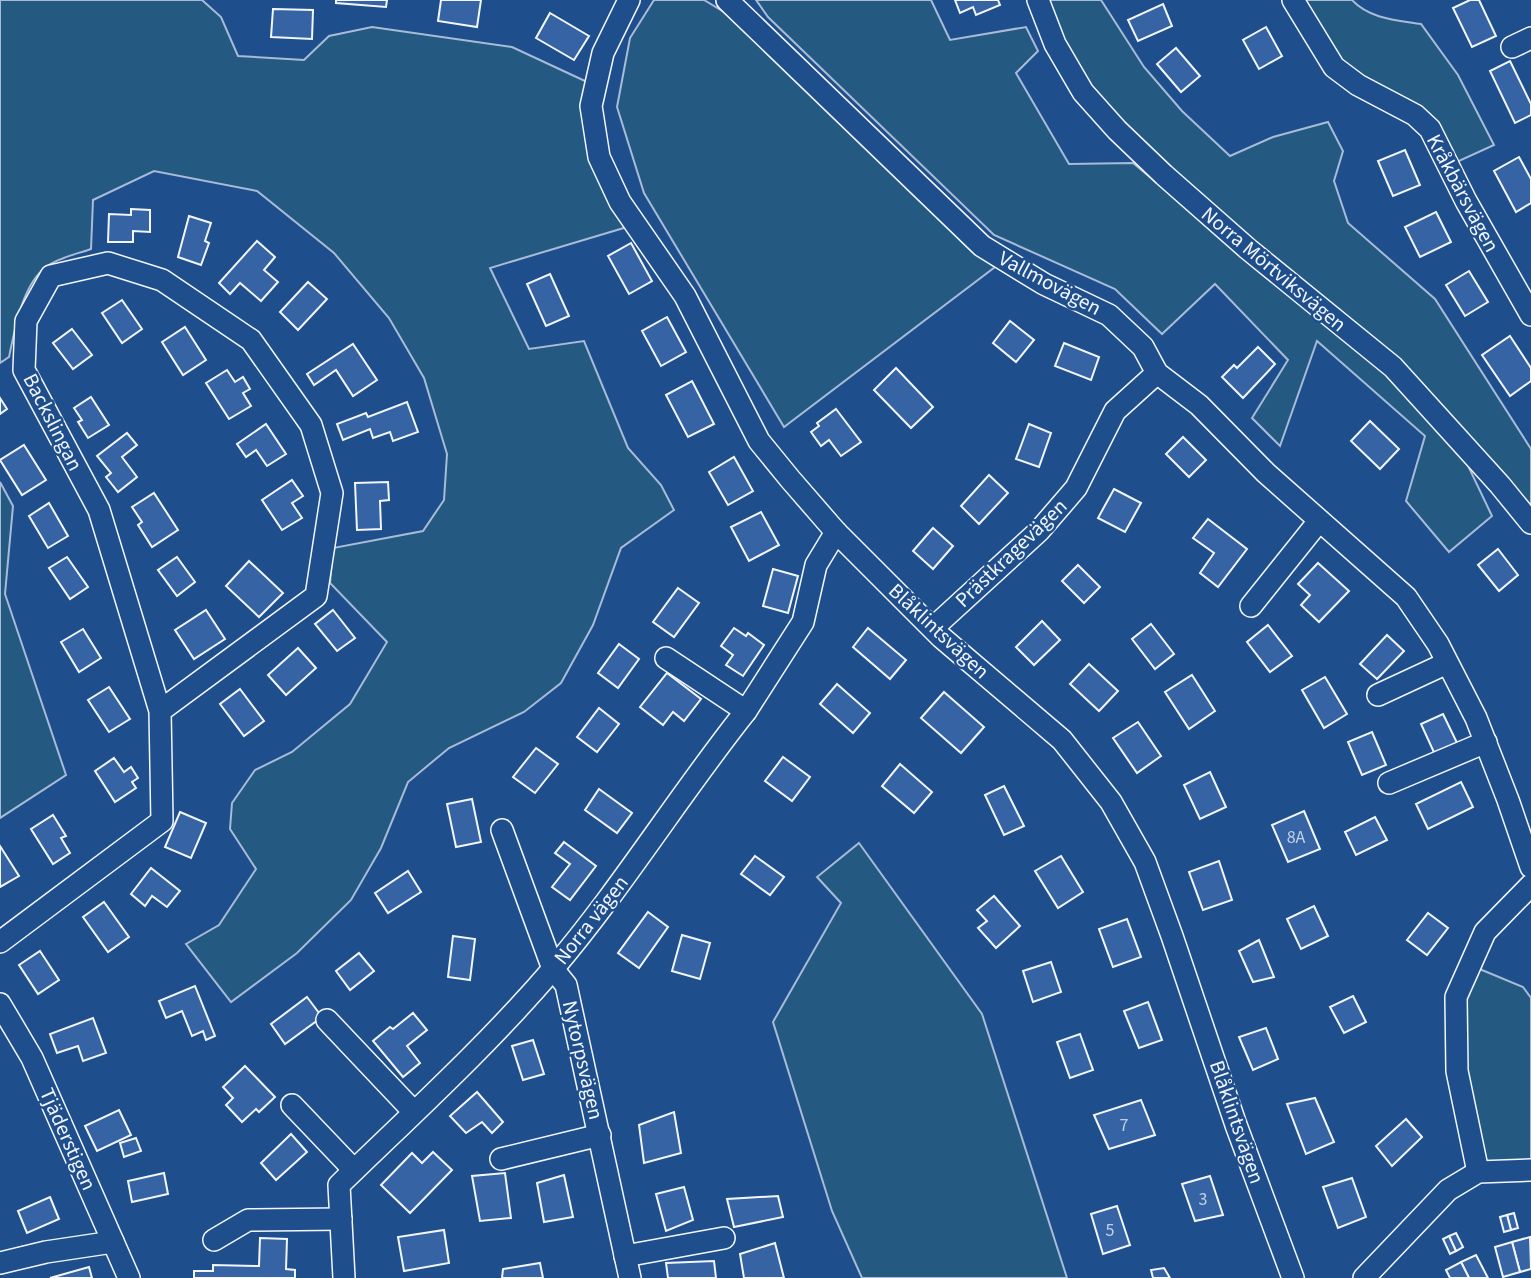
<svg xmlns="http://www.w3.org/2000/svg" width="1531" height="1278" font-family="'Source Sans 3',sans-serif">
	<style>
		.green { fill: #245a82; stroke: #a8bbd7; stroke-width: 2 }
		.building { fill: #3563a3; stroke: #f2f6ff; stroke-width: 2 }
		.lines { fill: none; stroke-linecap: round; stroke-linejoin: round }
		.minor-casing { stroke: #f2f6ff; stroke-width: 24 }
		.minor { stroke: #1f4e8c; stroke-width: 21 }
		.labels { text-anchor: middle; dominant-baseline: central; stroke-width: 5; stroke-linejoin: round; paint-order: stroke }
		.number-label { font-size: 18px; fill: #c3d1e8 }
		.street-label { font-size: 21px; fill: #f2f6ff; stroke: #1f4e8c }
	</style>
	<rect width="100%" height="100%" fill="#1f4e8c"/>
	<g class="green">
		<path d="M0 0H202L221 17 238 56 304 60 329 36 372 27 512 47 585 81 586 106 627 227 490 268 529 349 584 341 628 448 661 485 674 510 621 548 593 625 561 683 524 712 449 748 408 782 381 848 351 900 297 953 231 1002 186 944 219 925 256 869 230 829 232 803 255 770 292 752 350 704 387 642 330 583 333 548 423 531 444 500 447 454 424 378 389 318 334 253 257 191 154 171 93 200 91 249C77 254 57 258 46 267 22 285 15 329 9 357L0 363Z"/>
		<path d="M654 0H704L734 18 973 252 995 267 784 427 644 193 617 107 630 38Z"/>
		<path d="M756 0H931L950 40 1026 27 1038 51 1016 73 1069 164 1133 163 1388 375 1462 453 1492 516 1449 552 1406 501 1425 436 1317 341 1280 446 1252 418 1288 360 1215 284 1162 334 1115 289 994 235 768 17Z"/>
		<path d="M1038 0H1101L1144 67 1182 111 1230 156 1273 137 1328 122 1343 151 1334 181 1348 223 1435 299 1531 449V523L1393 367 1117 130Z"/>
		<path d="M1293 0H1352C1370 19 1396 20 1421 24L1458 75 1494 145 1448 166 1430 129 1358 85Z"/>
		<path d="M0 482 13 506 5 594 66 775 0 818Z"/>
		<path d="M859 843 982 1014 1067 1278H862L832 1211 773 1022 841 903 817 877Z"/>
		<path d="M1470 965 1523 987 1531 998V1170L1478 1172 1457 1071Z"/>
	</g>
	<g class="building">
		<path d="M336 0H387L386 7 336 3Z"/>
		<path d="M441 0H481L477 27 438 21Z"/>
		<path d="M955 0H998L1000 5 976 15 973 7 960 13Z"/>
		<path d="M1470 0H1479L1496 36 1472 47 1453 8Z"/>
		<path d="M1163 4 1172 26 1138 41 1128 20Z"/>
		<path d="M273 9 313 10 312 39 271 37Z"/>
		<path d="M550 13 589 36 574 60 536 38Z"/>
		<path d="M1266 27 1282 56 1259 69 1243 40Z"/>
		<path d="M1176 48 1200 76 1181 92 1157 64Z"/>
		<path d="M1510 61 1531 104V115L1515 123 1490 71Z"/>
		<path d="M1405 150 1420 185 1393 196 1378 161Z"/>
		<path d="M1519 157 1531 179V203L1516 212 1494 171Z"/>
		<path d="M131 209 150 210V232L133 231V242H108L109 214 131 215Z"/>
		<path d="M1436 212 1451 242 1420 257 1405 227Z"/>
		<path d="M189 216 211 223 205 241 209 243 201 265 178 257Z"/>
		<path d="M257 241 275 257 264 270 278 282 261 301 240 283 230 294 219 283Z"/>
		<path d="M631 243 652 281 629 294 608 256Z"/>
		<path d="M1469 271 1488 302 1465 316 1446 285Z"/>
		<path d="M550 274 569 316 546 326 527 284Z"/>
		<path d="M308 282 327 299 298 330 280 312Z"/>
		<path d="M122 300 142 329 122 343 102 313Z"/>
		<path d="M667 317 686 352 661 366 642 331Z"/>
		<path d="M1010 321 1034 340 1016 362 993 343Z"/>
		<path d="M185 327 206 360 183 375 162 342Z"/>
		<path d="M72 329 92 355 73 369 53 343Z"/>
		<path d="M1510 336 1531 368V381L1510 396 1482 355Z"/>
		<path d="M1064 343 1099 357 1091 380 1055 366Z"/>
		<path d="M353 344 377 380 353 396 336 370 314 385 307 374Z"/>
		<path d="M1258 347 1275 364 1243 398 1222 377 1234 365 1237 368Z"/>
		<path d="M896 368 933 407 911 428 874 390Z"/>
		<path d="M227 370 235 382 243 377 250 389 243 393 251 406 229 419 206 383Z"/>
		<path d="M692 381 714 424 688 437 666 395Z"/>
		<path d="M91 397 109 425 88 438 78 422 82 420 74 408Z"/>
		<path d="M0 398 7 409 0 414Z"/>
		<path d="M407 402 418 432 393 441 390 432 373 438 370 429 343 440 337 424 366 413 368 417Z"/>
		<path d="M836 409 861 442 841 456 829 440 821 446 811 432 819 426 817 423Z"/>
		<path d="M1370 421 1399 449 1380 469 1351 441Z"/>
		<path d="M266 424 286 454 267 466 256 450 246 457 237 444Z"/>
		<path d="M1029 424 1051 433 1039 467 1016 459Z"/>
		<path d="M127 433 137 445 122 457 137 477 118 492 106 477 111 473 97 456Z"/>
		<path d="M1183 437 1206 460 1189 477 1166 454Z"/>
		<path d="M24 445 46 480 22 495 0 460Z"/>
		<path d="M734 457 753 491 728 505 709 472Z"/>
		<path d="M989 475 1008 493 979 524 961 506Z"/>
		<path d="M292 480 303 496 292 503 302 518 282 530 262 500Z"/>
		<path d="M388 482 389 500 380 501 381 529 357 530 355 483Z"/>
		<path d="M1114 489 1141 503 1125 532 1098 518Z"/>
		<path d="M154 493 178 530 152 547 138 525 142 522 132 507Z"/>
		<path d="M49 503 68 536 48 548 29 516Z"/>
		<path d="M761 512 779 545 749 561 731 527Z"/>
		<path d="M1208 519 1247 549 1218 587 1200 573 1214 553 1193 538Z"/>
		<path d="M933 528 953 546 933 569 913 551Z"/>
		<path d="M1498 549 1518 575 1499 591 1478 565Z"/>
		<path d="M67 557 88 587 70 599 49 568Z"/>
		<path d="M177 557 195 582 177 596 158 570Z"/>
		<path d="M249 561 283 593 259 617 226 586Z"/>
		<path d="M1318 563 1349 591 1319 622 1301 605 1310 595 1298 584Z"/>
		<path d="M1078 565 1100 587 1084 603 1062 581Z"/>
		<path d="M773 569 798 576 788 613 763 606Z"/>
		<path d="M678 588 699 603 674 637 653 622Z"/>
		<path d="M206 610 225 639 194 659 175 630Z"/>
		<path d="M333 610 355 638 337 651 315 624Z"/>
		<path d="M1042 621 1060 640 1034 665 1016 647Z"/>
		<path d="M1151 624 1174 654 1155 669 1132 639Z"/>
		<path d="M1268 625 1292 656 1270 672 1247 642Z"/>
		<path d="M734 628 746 636 748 633 764 645 743 676 726 665 733 655 721 646Z"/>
		<path d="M868 628 906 660 890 679 853 647Z"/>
		<path d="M83 629 101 658 79 672 61 642Z"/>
		<path d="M1387 635 1404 651 1377 679 1360 664Z"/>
		<path d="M619 644 639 659 618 688 598 673Z"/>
		<path d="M298 648 316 668 286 695 268 675Z"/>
		<path d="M1089 664 1118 691 1099 711 1070 684Z"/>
		<path d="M667 673 701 699 684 721 673 712 663 725 640 707Z"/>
		<path d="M1192 675 1215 711 1189 729 1165 692Z"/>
		<path d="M1325 677 1347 714 1324 728 1302 690Z"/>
		<path d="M837 684 870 713 853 733 820 704Z"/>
		<path d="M109 687 130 719 109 732 88 700Z"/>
		<path d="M240 689 264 721 244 736 220 704Z"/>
		<path d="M944 692 984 727 961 753 921 718Z"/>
		<path d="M599 708 619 724 597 752 577 737Z"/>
		<path d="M1443 714 1460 749 1437 759 1421 724Z"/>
		<path d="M1138 722 1161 756 1137 773 1113 738Z"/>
		<path d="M1372 732 1386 765 1362 775 1348 742Z"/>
		<path d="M536 748 558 764 535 793 513 777Z"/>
		<path d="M783 757 810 777 792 801 765 781Z"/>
		<path d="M114 758 124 772 131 767 138 778 132 782 136 788 115 802 95 771Z"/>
		<path d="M900 764 932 792 914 813 882 786Z"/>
		<path d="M1210 772 1226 807 1200 819 1184 785Z"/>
		<path d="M1461 782 1473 807 1428 829 1416 804Z"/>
		<path d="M1004 786 1024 826 1004 835 985 795Z"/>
		<path d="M599 789 632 813 617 833 585 810Z"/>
		<path d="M472 799 481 842 456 847 447 804Z"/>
		<path d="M1304 811 1320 849 1288 862 1272 825Z"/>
		<path d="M180 812 206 823 191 858 165 847Z"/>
		<path d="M53 815 66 836 61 838 70 853 53 864 31 829Z"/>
		<path d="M1375 817 1387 840 1356 855 1345 832Z"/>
		<path d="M564 842 596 866 570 900 552 887 570 864 555 853Z"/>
		<path d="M0 846 19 876 0 887Z"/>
		<path d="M755 856 784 877 770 895 741 874Z"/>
		<path d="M1061 856 1083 892 1058 908 1035 871Z"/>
		<path d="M1219 861 1232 900 1203 910 1189 872Z"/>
		<path d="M151 868 180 891 167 907 152 896 145 906 131 894Z"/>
		<path d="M408 871 421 892 388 913 375 893Z"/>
		<path d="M994 896 1020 926 996 948 978 928 987 921 977 910Z"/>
		<path d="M104 902 129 937 108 952 83 917Z"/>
		<path d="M1314 906 1328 936 1301 949 1287 919Z"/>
		<path d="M648 912 668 927 639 968 618 953Z"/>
		<path d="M1428 913 1448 928 1427 955 1407 940Z"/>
		<path d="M1127 919 1141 957 1113 967 1099 929Z"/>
		<path d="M682 935 710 943 700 979 672 971Z"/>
		<path d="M453 936 475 939 470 980 448 977Z"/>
		<path d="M1259 940 1274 977 1253 982 1239 951Z"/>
		<path d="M40 951 59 980 38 994 19 965Z"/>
		<path d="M359 953 374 971 350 990 336 971Z"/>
		<path d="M1051 962 1061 992 1033 1002 1023 971Z"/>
		<path d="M195 986 215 1036 206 1040 203 1031 192 1036 182 1011 166 1018 159 1001Z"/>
		<path d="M1353 996 1366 1022 1344 1033 1330 1007Z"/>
		<path d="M307 997 322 1017 285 1044 271 1024Z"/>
		<path d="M1148 1002 1162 1040 1139 1048 1124 1011Z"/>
		<path d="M413 1013 427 1030 407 1046 420 1063 403 1077 373 1041 390 1027 393 1029Z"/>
		<path d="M93 1018 106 1053 83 1061 78 1046 57 1053 50 1034Z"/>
		<path d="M1266 1028 1278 1059 1253 1070 1239 1037Z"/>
		<path d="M1080 1034 1093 1070 1070 1078 1057 1042Z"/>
		<path d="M533 1040 544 1074 523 1080 512 1046Z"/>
		<path d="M245 1066 275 1097 259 1112 256 1109 242 1122 226 1105 233 1098 223 1087Z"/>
		<path d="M477 1092 503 1122 492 1133 482 1122 466 1133 450 1116Z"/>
		<path d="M1315 1098 1334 1142 1306 1154 1287 1104Z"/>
		<path d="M1141 1100 1155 1135 1109 1149 1094 1115Z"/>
		<path d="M119 1110 131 1135 97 1151 85 1126Z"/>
		<path d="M674 1112 681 1153 644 1163 639 1125Z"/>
		<path d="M1406 1119 1422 1137 1392 1166 1376 1146Z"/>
		<path d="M291 1134 307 1152 276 1180 261 1163Z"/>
		<path d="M136 1138 141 1151 124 1157 120 1143Z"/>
		<path d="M433 1152 452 1170 410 1213 381 1185 412 1153 422 1163Z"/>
		<path d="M164 1173 168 1194 132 1202 128 1181Z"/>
		<path d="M505 1173 511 1218 480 1221 472 1176Z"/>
		<path d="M564 1175 573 1217 544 1222 537 1183Z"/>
		<path d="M1210 1176 1223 1215 1195 1221 1182 1184Z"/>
		<path d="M1352 1178 1366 1217 1338 1228 1323 1187Z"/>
		<path d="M684 1187 693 1220 666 1231 656 1194Z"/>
		<path d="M778 1196 783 1217 734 1227 727 1199Z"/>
		<path d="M50 1197 59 1219 27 1233 18 1211Z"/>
		<path d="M1117 1206 1130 1245 1103 1254 1091 1214Z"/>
		<path d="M1514 1213 1518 1228 1511 1230 1507 1215Z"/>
		<path d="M1507 1215 1511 1230 1504 1232 1500 1217Z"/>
		<path d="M444 1230 449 1263 404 1271 398 1237Z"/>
		<path d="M1456 1233 1463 1247 1456 1251 1449 1236Z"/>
		<path d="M1449 1236 1456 1251 1450 1254 1443 1239Z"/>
		<path d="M1530 1237 1531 1269 1520 1272 1512 1242Z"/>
		<path d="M260 1238 287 1239 286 1269 295 1270V1278H194V1271H213V1265L259 1266Z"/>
		<path d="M1512 1242 1520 1272 1503 1277 1495 1247Z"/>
		<path d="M775 1243 784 1278H744L740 1254Z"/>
		<path d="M1476 1255 1488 1278H1469L1461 1262Z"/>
		<path d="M714 1261 716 1278H668L666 1263Z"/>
		<path d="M1461 1262 1469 1278H1450L1446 1270Z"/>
		<path d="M540 1263 543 1278H502L503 1269Z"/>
		<path d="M89 1267 92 1278H50Z"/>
		<path d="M1164 1268 1170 1278H1153L1151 1270Z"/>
	</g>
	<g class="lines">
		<g class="minor-casing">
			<g id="minor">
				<path d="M629 0 603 53 591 106 599 157 620 202 685 296 759 441 790 479 836 532 941 637 1062 740 1111 802 1145 862 1172 936 1236 1125 1293 1278"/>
				<path d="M727 0 982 246 1044 284 1109 315 1143 347 1157 373 1199 405 1266 473 1406 597 1438 644 1476 718 1508 800 1531 867"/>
				<path d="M1038 0 1055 44 1083 92 1117 130 1164 175 1248 249 1393 367 1500 485 1531 523"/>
				<path d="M1293 0 1334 67 1358 85 1415 115 1430 129 1466 201 1531 315"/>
				<path d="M1512 47 1531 38"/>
				<path d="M1251 606 1319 521"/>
				<path d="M933 628 1039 531 1076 488 1115 411 1157 373"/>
				<path d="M666 658 746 711 803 622 816 565 836 532"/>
				<path d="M1378 695 1447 663"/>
				<path d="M1389 783 1486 742"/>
				<path d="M502 830 553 969 566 985 630 1278"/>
				<path d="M0 942 162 821 160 711 99 510 24 370 26 321 51 276 108 263 162 280 251 340 311 425 332 493 316 596 160 711"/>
				<path d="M0 1004 32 1058 129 1278"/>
				<path d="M327 1020 414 1112"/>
				<path d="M292 1105 354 1170"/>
				<path d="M501 1159 600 1135"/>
				<path d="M1478 1172 1457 1071 1456 997 1485 932 1531 885"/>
				<path d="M214 1240 248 1220 341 1219"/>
				<path d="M625 1256 724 1238"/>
				<path d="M0 1263 46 1252 113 1242"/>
				<path d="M344 1278 339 1185C411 1115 486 1047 552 970 622 888 679 795 746 711"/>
				<path d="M1364 1278 1448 1190 1478 1172 1531 1170"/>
			</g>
		</g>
		<use href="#minor" class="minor"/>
	</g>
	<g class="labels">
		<g class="number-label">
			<text x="1296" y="837">8A</text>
			<text x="1124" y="1125">7</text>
			<text x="1203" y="1199">3</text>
			<text x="1110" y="1230">5</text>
		</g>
		<g class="street-label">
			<text transform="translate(1463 193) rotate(62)">Kråkbärsvägen</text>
			<text transform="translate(1274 269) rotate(40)">Norra Mörtviksvägen</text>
			<text transform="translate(1050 283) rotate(28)">Vallmovägen</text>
			<text transform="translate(53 422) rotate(63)">Backslingan</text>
			<text transform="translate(1011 553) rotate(-44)">Prästkragevägen</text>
			<text transform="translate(939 631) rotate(43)">Blåklintsvägen</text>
			<text transform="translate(591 920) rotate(-52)">Norra vägen</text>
			<text transform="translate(583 1060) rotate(77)">Nytorpsvägen</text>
			<text transform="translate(1237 1122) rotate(71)">Blåklintsvägen</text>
			<text transform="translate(68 1139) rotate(66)">Tjäderstigen</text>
		</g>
	</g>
</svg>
